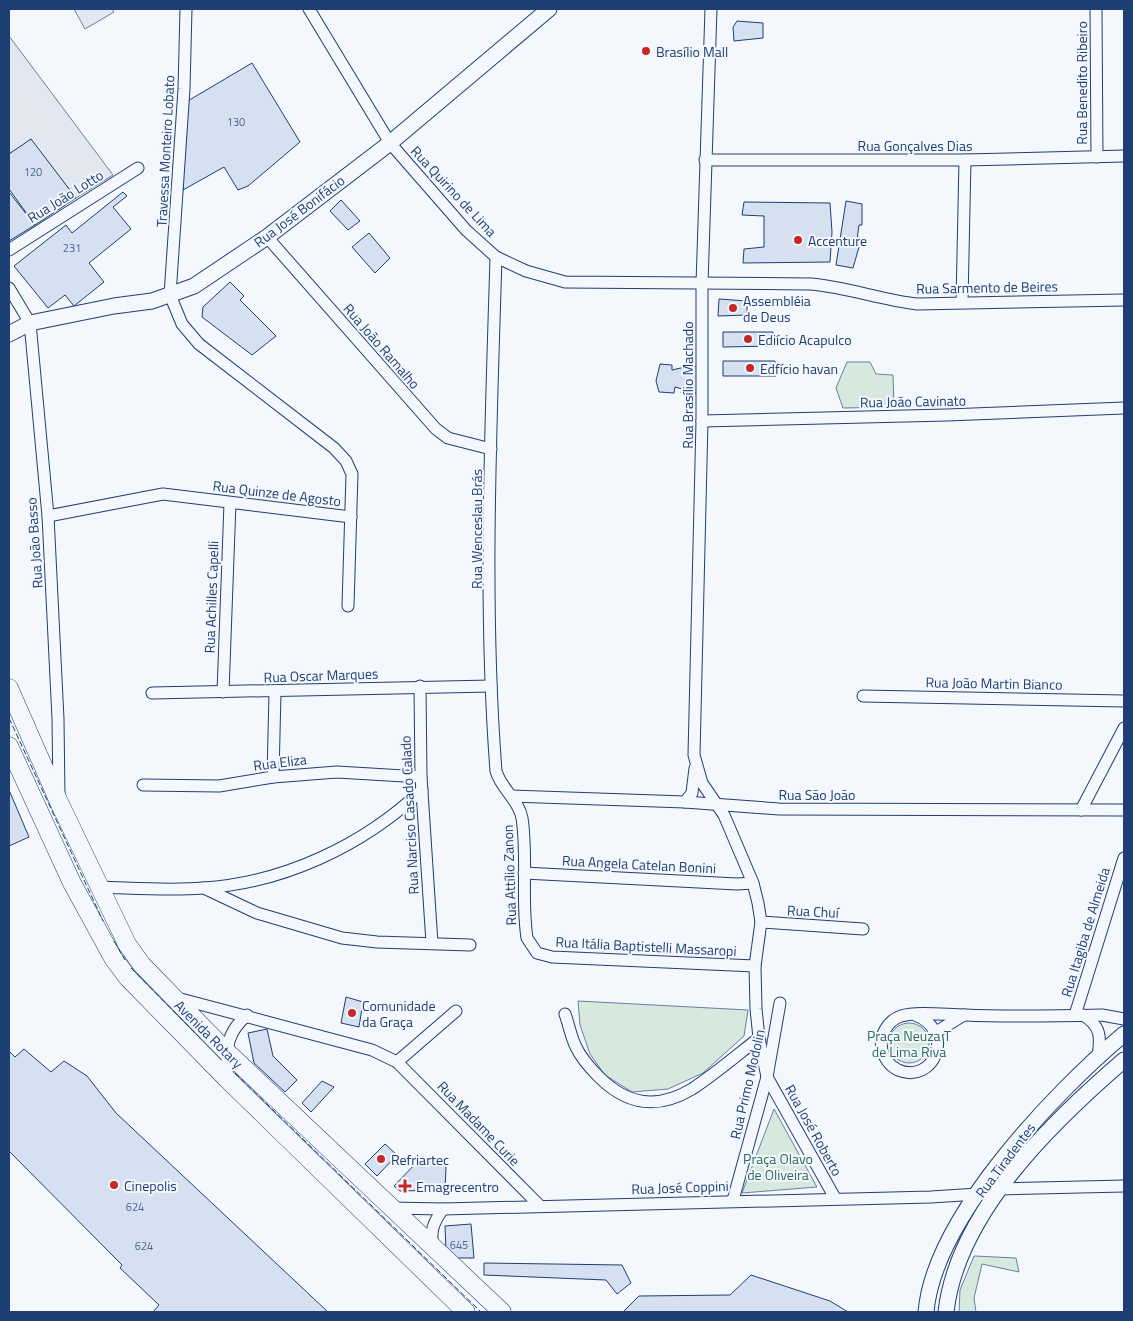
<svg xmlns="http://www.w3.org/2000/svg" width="1133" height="1321" font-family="'Titillium Web',sans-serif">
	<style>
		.green { fill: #d7e8df; stroke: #687fa3 }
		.parking { fill: #e3e8f0; stroke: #687fa3 }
		.building { fill: #d5e0f0; stroke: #1d3f73 }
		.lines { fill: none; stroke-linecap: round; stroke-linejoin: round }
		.street-casing { stroke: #1d3f73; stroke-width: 13 }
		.secondary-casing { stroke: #1d3f73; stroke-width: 17 }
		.primary-casing { stroke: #1d3f73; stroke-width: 19 }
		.street { stroke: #f4f7fb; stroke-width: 11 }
		.secondary { stroke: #f4f7fb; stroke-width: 15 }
		.primary { stroke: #f4f7fb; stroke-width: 18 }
		.fence { stroke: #1d3f73; stroke-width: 1; stroke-dasharray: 6 2.5; stroke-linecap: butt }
		.poi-dot { fill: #c62828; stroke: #f4f7fb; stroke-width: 2 }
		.labels { text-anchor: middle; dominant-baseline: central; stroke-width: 4; stroke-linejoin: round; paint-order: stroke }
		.number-label { font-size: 11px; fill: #4b6792 }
		.poi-label { font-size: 14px; fill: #1d3f73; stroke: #f4f7fb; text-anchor: start }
		.street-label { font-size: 14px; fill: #1d3f73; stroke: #f4f7fb }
		.park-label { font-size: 14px; fill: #2c6c60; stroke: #f4f7fb }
	</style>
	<rect width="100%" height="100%" fill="#f4f7fb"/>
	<g class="green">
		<path d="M847 362H870L876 374 893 375 894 407 843 408 836 388Z"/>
		<path d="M578 1001 748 1010 744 1036 703 1073 668 1089 632 1092 605 1075 590 1054 580 1025Z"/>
		<circle cx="909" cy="1043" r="20"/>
		<path d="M774 1109 817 1187 742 1193Z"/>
		<path d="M974 1256 1016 1258 1019 1272 982 1264 974 1298 976 1312H959L960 1290Z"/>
	</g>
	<g class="parking">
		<path d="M74 9H112L114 12 85 29Z"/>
		<path d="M9 36 113 175 76 198 31 140 9 154Z"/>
	</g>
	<g class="building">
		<path d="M737 21 763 23V38L734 41 733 27Z"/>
		<path d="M252 63 300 142 248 186 238 190 224 167 183 190 186 102Z"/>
		<path d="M31 139 76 198 35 225 9 189V154Z"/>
		<path d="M9 192 35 225 9 241Z"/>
		<path d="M123 192 127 196 113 207 131 229 89 263 104 282 74 306 65 295 48 308 14 266 66 225 72 233Z"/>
		<path d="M341 200 360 221 348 230 330 211Z"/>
		<path d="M846 201 862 204V225H859L856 247H859L853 268 836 265Z"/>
		<path d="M744 202 830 203 832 232 830 262 743 263 744 249 764 247V216L742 215Z"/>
		<path d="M369 233 390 258 375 273 352 247Z"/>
		<path d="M230 282 244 296 240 300 276 336 252 355 202 317 203 307Z"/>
		<path d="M719 299 747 301V315L718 316Z"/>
		<path d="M723 332H773L774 346 723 347Z"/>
		<path d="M723 361H775L776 376H723Z"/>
		<path d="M660 364 672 365V370L685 367V365L699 367 698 393H681L682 389 675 387 674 393 659 392 656 381Z"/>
		<path d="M9 790 29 837 9 846Z"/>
		<path d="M346 997 363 1002 359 1027 341 1023Z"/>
		<path d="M267 1029 273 1056 297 1080 285 1092 254 1063 248 1033Z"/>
		<path d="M24 1049 51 1072 64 1061 87 1076 116 1113 328 1312H153L159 1305 120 1268 122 1265 9 1151V1051L15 1057Z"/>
		<path d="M322 1081 334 1087 311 1112 302 1103Z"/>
		<path d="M385 1144 397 1155 377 1176 365 1164Z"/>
		<path d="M417 1162H437L446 1167 445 1190 400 1191 394 1186Z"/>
		<path d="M471 1224 474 1258H450L446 1252 445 1226Z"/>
		<path d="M484 1263 622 1265 631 1283 617 1294 606 1280 484 1275Z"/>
		<path d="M751 1275 830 1301 848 1312H623L639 1296 730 1295Z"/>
	</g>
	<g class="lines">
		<g class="street-casing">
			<g id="street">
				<path d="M186 9 184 89 170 295 182 324 199 344 334 448 346 461 352 474 348 606"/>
				<path d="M309 9 390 143 466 230 496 257 526 271 565 282 811 284C847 287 881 300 917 304L1124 300"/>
				<path d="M711 9 702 284V421L694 755 702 783 724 815 753 883 758 903 761 922 755 966 756 1009 759 1038 767 1077 835 1198"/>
				<path d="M1096 9 1097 157"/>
				<path d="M705 160H965L1124 156"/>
				<path d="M267 237 436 429 448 438 491 449"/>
				<path d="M9 250 138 168"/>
				<path d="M496 257C491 427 483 602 496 771 501 789 519 800 522 818 528 858 521 899 527 938L537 953 552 957 755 966"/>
				<path d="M9 288 30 323 48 516 58 719 59 796"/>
				<path d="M962 302 965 160"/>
				<path d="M702 421 947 415 1124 408"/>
				<path d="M48 516 163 494 351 517"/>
				<path d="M420 686 421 777 432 943"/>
				<path d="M223 692 230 503"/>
				<path d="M152 693 491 686"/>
				<path d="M863 696 1124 701"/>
				<path d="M273 777 275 692"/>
				<path d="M143 785 219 786 273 777 337 772 421 777"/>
				<path d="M511 796 685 802 779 809 1124 810"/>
				<path d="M685 802 692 793 695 768"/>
				<path d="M1081 810 1124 728"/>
				<path d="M524 873 737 884 753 883"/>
				<path d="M100 887C134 888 169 891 203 888 284 883 364 845 422 790"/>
				<path d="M204 888 257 913 342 938 377 942 470 945"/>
				<path d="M761 922 863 929"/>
				<path d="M177 998 372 1050 397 1062 540 1206"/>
				<path d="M565 1014C569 1025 571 1037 576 1047 581 1058 590 1068 599 1077 627 1105 657 1110 692 1089 715 1074 737 1055 759 1038"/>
				<path d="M915 1015C957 1031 934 1085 898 1070 890 1066 884 1058 882 1050 879 1036 887 1021 901 1016 917 1011 948 1015 965 1015 1011 1017 1057 1016 1102 1015L1124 1019"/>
				<path d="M1075 1015 1124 858"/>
				<path d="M1083 1015C1101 1026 1101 1037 1098 1056"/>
				<path d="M936 1032 964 1015"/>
				<path d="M397 1062 456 1011"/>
				<path d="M227 1079C227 1051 224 1035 247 1015"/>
				<path d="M733 1200 767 1077 780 1003"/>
				<path d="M391 1208 443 1209 931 1197 978 1194 1000 1189 1124 1186"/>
				<path d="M433 1247C430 1231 433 1223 443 1209"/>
			</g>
		</g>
		<g class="secondary-casing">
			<g id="secondary">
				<path d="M9 334 30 323 114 306 152 301 194 286 267 237 390 143 549 9"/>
				<path d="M926 1312C934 1218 1054 1093 1124 1034"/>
				<path d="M946 1312C957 1213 1052 1122 1124 1060"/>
			</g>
		</g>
		<g class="primary-casing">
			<g id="primary">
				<path d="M9 688 59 802 127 944 142 965 227 1052 502 1312"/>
				<path d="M9 746 72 883 113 958 128 978 227 1079 466 1312"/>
			</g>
		</g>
		<use href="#street" class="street"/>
		<use href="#secondary" class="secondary"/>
		<use href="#primary" class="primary"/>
		<g class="fence">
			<path d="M9 718 103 921"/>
			<path d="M114 941 125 960"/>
			<path d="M131 968 200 1038"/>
			<path d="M235 1073 481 1312"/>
		</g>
	</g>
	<g class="poi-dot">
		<circle cx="646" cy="51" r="5"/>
		<circle cx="798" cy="240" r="5"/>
		<circle cx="733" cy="308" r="5"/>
		<circle cx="748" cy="339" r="5"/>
		<circle cx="750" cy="368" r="5"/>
		<circle cx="352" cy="1013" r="5"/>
		<circle cx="381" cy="1159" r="5"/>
		<circle cx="114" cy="1185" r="5"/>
		<path d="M402.5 1178.5h5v5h5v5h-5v5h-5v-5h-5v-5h5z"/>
	</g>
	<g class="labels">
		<g class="number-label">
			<text x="236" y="122">130</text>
			<text x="33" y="172">120</text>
			<text x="72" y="248">231</text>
			<text x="135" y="1207">624</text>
			<text x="459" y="1245">645</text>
			<text x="144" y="1246">624</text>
		</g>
		<g class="poi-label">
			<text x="656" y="51">Brasílio Mall</text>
			<text x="808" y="240">Accenture</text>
			<text x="743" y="300">Assembléia<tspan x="743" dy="16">de Deus</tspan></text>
			<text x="758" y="339">Ediício Acapulco</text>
			<text x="760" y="368">Edfício havan</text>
			<text x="362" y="1005">Comunidade<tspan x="362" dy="16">da Graça</tspan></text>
			<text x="391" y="1159">Refriartec</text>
			<text x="124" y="1185">Cinepolis</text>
			<text x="416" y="1186">Emagrecentro</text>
		</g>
		<g class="street-label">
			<text transform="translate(1081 83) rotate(-90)">Rua Benedito Ribeiro</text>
			<text x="915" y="145">Rua Gonçalves Dias</text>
			<text transform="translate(165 151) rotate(-87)">Travessa Monteiro Lobato</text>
			<text transform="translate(454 191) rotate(47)">Rua Quirino de Lima</text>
			<text transform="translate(65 196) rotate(-32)">Rua João Lotto</text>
			<text transform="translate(299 211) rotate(-37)">Rua José Bonifácio</text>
			<text transform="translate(987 287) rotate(-1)">Rua Sarmento de Beires</text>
			<text transform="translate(382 346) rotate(49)">Rua João Ramalho</text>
			<text transform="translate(687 385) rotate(-90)">Rua Brasílio Machado</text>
			<text transform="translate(913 401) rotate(-1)">Rua João Cavinato</text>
			<text transform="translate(277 493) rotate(7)">Rua Quinze de Agosto</text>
			<text transform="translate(476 529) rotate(-90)">Rua Wenceslau Brás</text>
			<text transform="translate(34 543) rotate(-94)">Rua João Basso</text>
			<text transform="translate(211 597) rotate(-88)">Rua Achilles Capelli</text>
			<text transform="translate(321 675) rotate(-2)">Rua Oscar Marques</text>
			<text transform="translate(994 683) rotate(1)">Rua João Martin Bianco</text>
			<text transform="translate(280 762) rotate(-7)">Rua Eliza</text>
			<text x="817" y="794">Rua São João</text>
			<text transform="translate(409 815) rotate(-93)">Rua Narciso Casado Calado</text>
			<text transform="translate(639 864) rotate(3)">Rua Angela Catelan Bonini</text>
			<text transform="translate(509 875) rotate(-92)">Rua Attílio Zanon</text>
			<text transform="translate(813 911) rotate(3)">Rua Chuí</text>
			<text transform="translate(1085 932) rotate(-73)">Rua Itagiba de Almeida</text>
			<text transform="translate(646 946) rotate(3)">Rua Itália Baptistelli Massaropi</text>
			<text transform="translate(209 1034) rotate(45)">Avenida Rotary</text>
			<text transform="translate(747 1084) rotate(-77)">Rua Primo Modolin</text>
			<text transform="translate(479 1123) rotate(46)">Rua Madame Curie</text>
			<text transform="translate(814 1130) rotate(61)">Rua José Roberto</text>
			<text transform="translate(1005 1160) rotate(-53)">Rua Tiradentes</text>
			<text transform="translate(680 1187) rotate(-2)">Rua José Coppini</text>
		</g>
		<g class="park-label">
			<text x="909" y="1035">Praça Neuza T<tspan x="909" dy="16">de Lima Riva</tspan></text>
			<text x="778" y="1158">Praça Olavo<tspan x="778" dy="16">de Oliveira</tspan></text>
		</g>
	</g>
	<rect width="1133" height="1321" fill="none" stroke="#1d3f73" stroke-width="20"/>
</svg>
